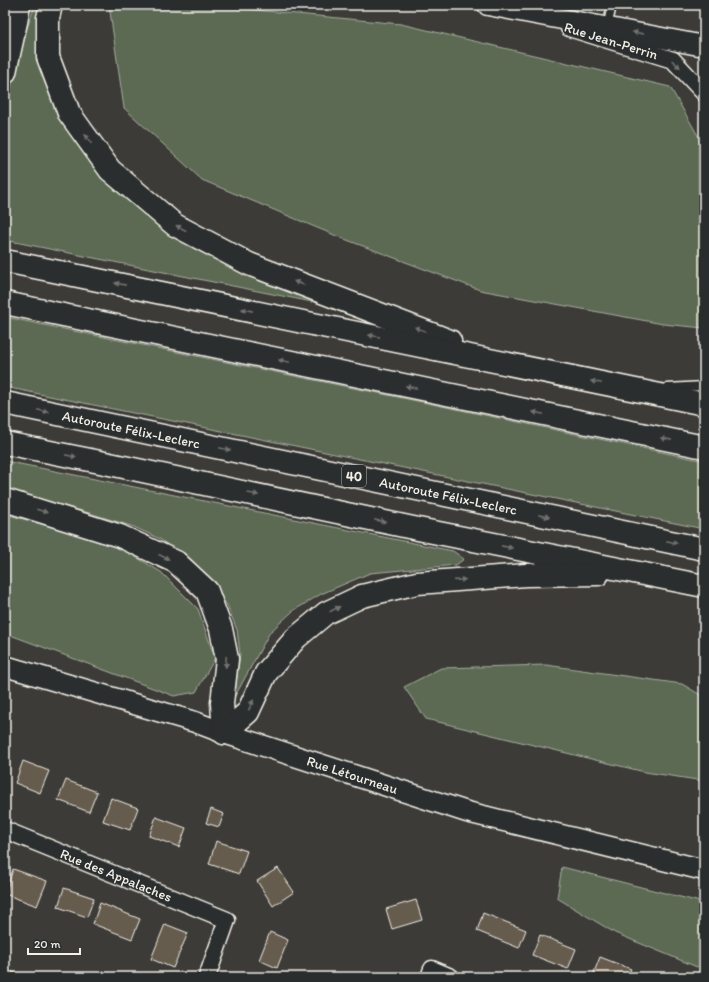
<svg xmlns="http://www.w3.org/2000/svg" width="709" height="982" font-family="Itim,sans-serif">
	<style>
		.green { fill: #5c6b53; stroke: #a8ae9e }
		.building { fill: #665b4e; stroke: #f4f1e8 }
		.lines { fill: none; stroke-linecap: round; stroke-linejoin: round }
		.service-casing { stroke: #f4f1e8; stroke-width: 11 }
		.minor-casing { stroke: #f4f1e8; stroke-width: 19 }
		.tertiary-casing { stroke: #f4f1e8; stroke-width: 23 }
		.motorway-casing { stroke: #f4f1e8; stroke-width: 25 }
		.service { stroke: #2a2d2e; stroke-width: 8 }
		.minor { stroke: #2a2d2e; stroke-width: 16 }
		.tertiary { stroke: #2a2d2e; stroke-width: 20 }
		.motorway { stroke: #2a2d2e; stroke-width: 22 }
		.oneway { fill: #71726f }
		.labels { text-anchor: middle; dominant-baseline: central; stroke-width: 3; stroke-linejoin: round; paint-order: stroke }
		.shield { fill: #2a2d2e; stroke: #b7b6b0; stroke-width: 1 }
		.shield-label { font-size: 13px; font-weight: bold; fill: #f4f1e8 }
		.street-label { font-size: 14px; fill: #f4f1e8; stroke: #2a2d2e }
	</style>
	<rect width="100%" height="100%" fill="#3c3b38"/>
	<filter id="ink" filterUnits="userSpaceOnUse"><feTurbulence type="fractalNoise" baseFrequency=".025" numOctaves="2"/><feDisplacementMap in="SourceGraphic" scale="8" xChannelSelector="R" yChannelSelector="G"/><feConvolveMatrix kernelMatrix="1 2 1 2 8 2 1 2 1" color-interpolation-filters="sRGB"/></filter>
	<g filter="url(#ink)">
		<g class="green">
			<path d="M35 5H44L45 62 119 190 309 295 312 302 5 240V102L9 96 25 34Z"/>
			<path d="M109 5H203L401 24 670 87 704 146V328L663 324 480 290 339 237 202 180 124 108Z"/>
			<path d="M5 317 432 404 704 461V529L5 387Z"/>
			<path d="M5 461 453 551 464 559 456 565 370 573 321 594 293 611 270 632 234 698 240 654 237 630 227 605 210 582 185 558 160 539 134 527 96 515 5 489Z"/>
			<path d="M5 514 114 544 161 572 198 609 215 658 196 692 174 696 5 633Z"/>
			<path d="M546 665 682 684 704 697V781L645 772 426 719 404 687 441 668Z"/>
			<path d="M562 867 704 903V960L697 967 615 933 557 898Z"/>
		</g>
		<g class="building">
			<path d="M23 761 49 771 40 793 15 783Z"/>
			<path d="M66 780 97 792 89 812 58 800Z"/>
			<path d="M111 798 138 808 130 830 103 821Z"/>
			<path d="M211 809 224 814 219 827 206 823Z"/>
			<path d="M156 817 186 828 179 847 149 836Z"/>
			<path d="M216 841 247 851 239 874 209 864Z"/>
			<path d="M278 868 294 892 273 906 257 881Z"/>
			<path d="M13 869 47 881 37 906 5 894Z"/>
			<path d="M64 888 94 898 87 917 58 907Z"/>
			<path d="M416 900 422 920 392 929 386 909Z"/>
			<path d="M100 903 140 919 132 939 93 924Z"/>
			<path d="M483 913 526 930 519 948 477 931Z"/>
			<path d="M165 924 188 933 173 968 151 959Z"/>
			<path d="M270 932 288 940 277 968 259 960Z"/>
			<path d="M540 935 576 949 568 969 532 955Z"/>
			<path d="M600 957 631 969 627 977H599L593 975Z"/>
			<path d="M5 969 18 974 17 977H5Z"/>
		</g>
		<g class="lines">
			<g class="service-casing">
				<g id="service">
					<path d="M607 28 612 5"/>
					<path d="M667 388 704 386"/>
				</g>
			</g>
			<g class="minor-casing">
				<g id="minor">
					<path d="M569 28 673 60 704 93"/>
					<path id="s1" d="M5 830 227 920 207 977"/>
					<path d="M429 977 432 969 451 977"/>
				</g>
			</g>
			<g class="tertiary-casing">
				<g id="tertiary">
					<path d="M488 5 704 46"/>
					<path id="s2" d="M5 666 195 722 224 733 467 812 704 870"/>
				</g>
			</g>
			<g class="motorway-casing">
				<g id="motorway">
					<path d="M51 5 48 18V57L69 113 110 170 175 225 249 264 450 341"/>
					<path d="M5 72 16 22 19 5"/>
					<path d="M5 261 704 404"/>
					<path d="M5 303 704 447"/>
					<path id="s3" d="M5 403 704 549"/>
					<path d="M5 443 100 462 418 529 704 586"/>
					<path d="M5 500 120 536 176 562 207 591 221 629 227 659 222 703 224 733"/>
					<path d="M224 733 248 712 266 673 296 638 326 613 362 596 417 583 526 575 598 574"/>
				</g>
			</g>
			<use href="#service" class="service"/>
			<use href="#minor" class="minor"/>
			<use href="#tertiary" class="tertiary"/>
			<use href="#motorway" class="motorway"/>
		</g>
		<defs><path id="oneway-solid" d="M-6-.8H1V-3.2L6.5 0L1 3.2V.8H-6Z"/></defs>
		<g class="oneway">
			<use href="#oneway-solid" transform="translate(638 33) rotate(-169)"/>
			<use href="#oneway-solid" transform="translate(676 64) rotate(42)"/>
			<use href="#oneway-solid" transform="translate(88 139) rotate(-126)"/>
			<use href="#oneway-solid" transform="translate(181 228) rotate(-153)"/>
			<use href="#oneway-solid" transform="translate(299 283) rotate(-159)"/>
			<use href="#oneway-solid" transform="translate(120 284) rotate(-169)"/>
			<use href="#oneway-solid" transform="translate(247 310) rotate(-169)"/>
			<use href="#oneway-solid" transform="translate(420 329) rotate(-159)"/>
			<use href="#oneway-solid" transform="translate(374 336) rotate(-169)"/>
			<use href="#oneway-solid" transform="translate(284 361) rotate(-168)"/>
			<use href="#oneway-solid" transform="translate(596 382) rotate(-168)"/>
			<use href="#oneway-solid" transform="translate(411 387) rotate(-168)"/>
			<use href="#oneway-solid" transform="translate(43 411) rotate(12)"/>
			<use href="#oneway-solid" transform="translate(538 413) rotate(-168)"/>
			<use href="#oneway-solid" transform="translate(666 439) rotate(-169)"/>
			<use href="#oneway-solid" transform="translate(225 449) rotate(12)"/>
			<use href="#oneway-solid" transform="translate(71 456) rotate(11)"/>
			<use href="#oneway-solid" transform="translate(253 494) rotate(12)"/>
			<use href="#oneway-solid" transform="translate(42 511) rotate(18)"/>
			<use href="#oneway-solid" transform="translate(544 516) rotate(12)"/>
			<use href="#oneway-solid" transform="translate(380 521) rotate(12)"/>
			<use href="#oneway-solid" transform="translate(672 542) rotate(12)"/>
			<use href="#oneway-solid" transform="translate(507 547) rotate(11)"/>
			<use href="#oneway-solid" transform="translate(164 557) rotate(25)"/>
			<use href="#oneway-solid" transform="translate(460 580) rotate(-4)"/>
			<use href="#oneway-solid" transform="translate(335 609) rotate(-27)"/>
			<use href="#oneway-solid" transform="translate(226 662) rotate(92)"/>
			<use href="#oneway-solid" transform="translate(251 705) rotate(-65)"/>
		</g>
	</g>
	<g class="labels">
		<rect class="shield" x="342" y="465" width="24" height="22" rx="3"/>
		<g class="shield-label">
			<text x="354" y="476">40</text>
		</g>
		<g class="street-label">
			<text transform="translate(611 41) rotate(17)">Rue Jean-Perrin</text>
			<text stroke="none"><textPath href="#s3" startOffset="129">Autoroute Félix-Leclerc</textPath></text>
			<text stroke="none"><textPath href="#s3" startOffset="453">Autoroute Félix-Leclerc</textPath></text>
			<text stroke="none"><textPath href="#s2" startOffset="364">Rue Létourneau</textPath></text>
			<text stroke="none"><textPath href="#s1" startOffset="120">Rue des Appalaches</textPath></text>
		</g>
	</g>
	<rect width="709" height="982" fill="none" stroke="#2a2d2e" stroke-width="20"/>
	<rect x="10" y="10" width="689" height="962" fill="none" stroke="#f4f1e8" stroke-width="1.5" filter="url(#ink)"/>
	<path d="M28 948v6h52v-6" fill="none" stroke="#f4f1e8" stroke-width="2"/>
	<text x="34" y="948" font-size="12" fill="#f4f1e8" stroke="#2a2d2e" stroke-width="3" paint-order="stroke">20 m</text>
</svg>
